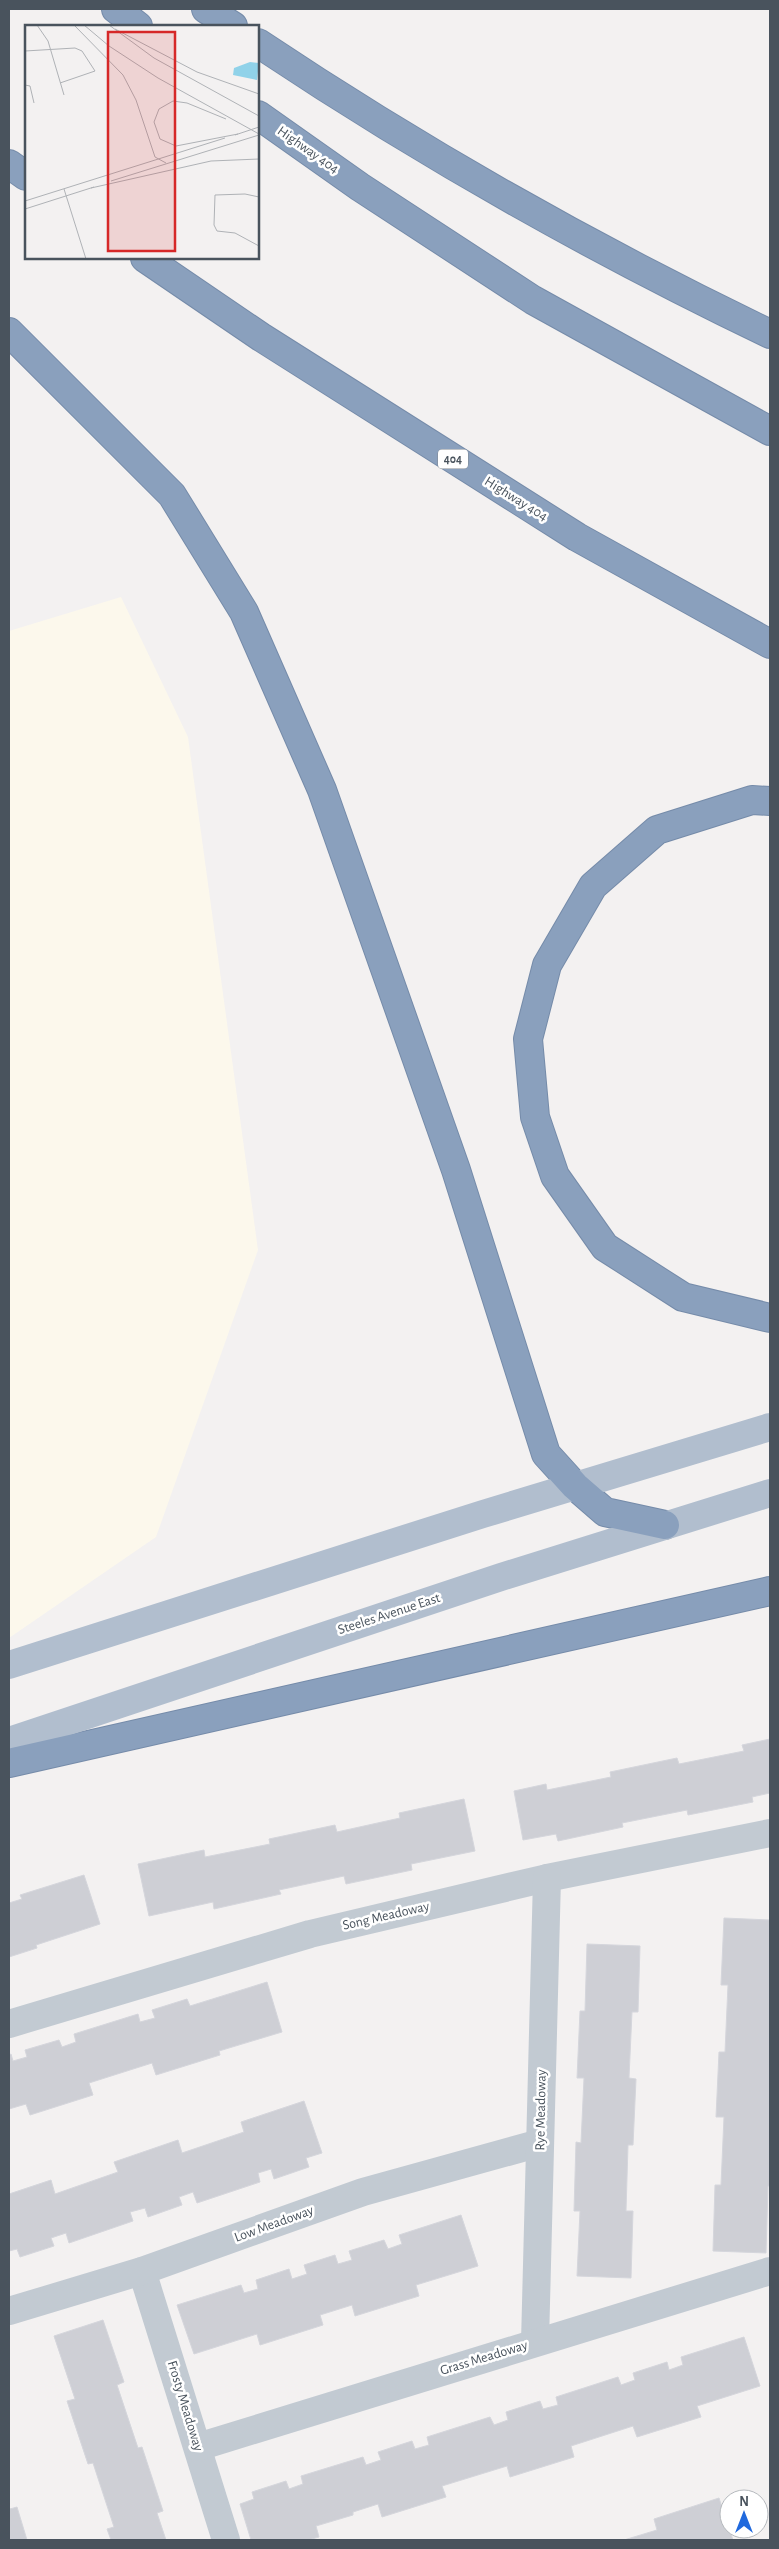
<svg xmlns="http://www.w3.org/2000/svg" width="779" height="2549" font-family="'Alegreya Sans',sans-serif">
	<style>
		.commercial { fill: #fcf8ec }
		.building { fill: #cecfd5; stroke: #d5d6dc }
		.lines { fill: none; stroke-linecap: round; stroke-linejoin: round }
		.highway-casing { stroke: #758ba9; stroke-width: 30 }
		.minor { stroke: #c2cad2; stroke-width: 28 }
		.major { stroke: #b1bece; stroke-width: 28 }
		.highway { stroke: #8aa0bd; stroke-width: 28 }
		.labels { text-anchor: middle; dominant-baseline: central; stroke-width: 5; stroke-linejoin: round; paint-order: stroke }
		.shield { fill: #fff; stroke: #80878e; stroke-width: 1 }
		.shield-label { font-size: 12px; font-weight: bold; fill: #49535d }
		.street-label { font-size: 14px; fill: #49535d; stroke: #fff }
		.inset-road { fill: none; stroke: #afb2b6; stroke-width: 1 }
		.view { fill: #d62828; fill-opacity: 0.15; stroke: #d62828; stroke-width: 2.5 }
		.inset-edge { fill: none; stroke: #49535d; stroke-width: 2.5 }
	</style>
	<rect width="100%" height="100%" fill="#f3f1f1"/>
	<path class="commercial" d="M121 597 188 737 258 1250 156 1537 9 1638V631Z"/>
	<g class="building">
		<path d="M770 1739V1793L752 1797 753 1802 688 1815 687 1810 622 1823 623 1827 558 1841 556 1834 523 1840 514 1791 546 1784 547 1790 611 1777 610 1772 677 1758 679 1764 744 1751 742 1745Z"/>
		<path d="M464 1799 475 1851 411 1864 412 1870 346 1884 344 1876 279 1890 281 1894 214 1909 213 1902 149 1916 138 1864 204 1850 205 1857 270 1844 269 1839 335 1825 337 1832 400 1818 399 1813Z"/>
		<path d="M84 1875 100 1924 36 1945 37 1948 9 1957V1903L22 1899 20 1895Z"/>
		<path d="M724 1918 770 1920V2186H768L766 2253 713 2251 715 2185H721L724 2117H716L719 2052H725L728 1985H721Z"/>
		<path d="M587 1944 640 1946 638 2012H632L629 2078 636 2079 633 2145H628L626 2211H633L631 2278 577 2276 580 2211H574L576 2142 581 2143 584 2078H577L580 2011H585Z"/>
		<path d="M267 1982 282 2032 219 2051 220 2055 156 2075 152 2063 89 2083 93 2095 30 2115 26 2104 9 2109V2055L11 2054 13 2061 27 2057 25 2050 59 2040 62 2047 76 2042 74 2034 138 2014 140 2022 155 2018 152 2010 187 1999 190 2006Z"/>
		<path d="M304 2101 322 2153 306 2158 309 2167 274 2179 271 2169 258 2173 260 2182 197 2203 193 2192 179 2197 182 2205 148 2217 145 2208 130 2212 133 2221 69 2243 66 2233 51 2238 54 2246 20 2257 17 2249 9 2251V2194L51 2180 55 2194 118 2172 114 2162 178 2140 182 2153 244 2132 241 2122Z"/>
		<path d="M461 2215 478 2266 416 2285 419 2296 355 2316 352 2305 320 2315 323 2325 260 2345 257 2334 194 2354 177 2305 241 2285 244 2293 258 2289 256 2280 289 2269 292 2279 307 2274 304 2265 335 2255 338 2264 352 2260 349 2251 384 2240 388 2249 402 2244 399 2235Z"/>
		<path d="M103 2320 124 2382 117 2385 138 2448 142 2447 163 2511 157 2513 166 2540H111L107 2529 114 2527 93 2463 88 2464 67 2401 75 2399 54 2336Z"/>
		<path d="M744 2337 760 2386 697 2406 701 2417 637 2437 633 2426 571 2446 574 2457 510 2477 507 2466 442 2486 446 2497 382 2517 378 2504 353 2512V2515L316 2526 319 2537 308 2540H251L240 2504 254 2499 252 2492 286 2481 289 2489 303 2484 301 2476 363 2457 366 2465 381 2460 378 2452 412 2441 415 2449 429 2445 427 2437 490 2417 494 2425 508 2420 506 2412 540 2401 543 2409 558 2405 556 2397 618 2377 621 2385 635 2380 633 2373 667 2362 669 2370 683 2365 681 2357Z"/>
		<path d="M719 2498 733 2540H624L657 2530 654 2519Z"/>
		<path d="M9 2506 10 2509 17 2507 27 2540H9Z"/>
	</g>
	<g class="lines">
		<g class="highway-casing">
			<g id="highway">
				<path d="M116 9 138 26"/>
				<path d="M206 9 233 26"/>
				<path d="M258 43C421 152 593 249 770 334"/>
				<path d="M258 115 360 187 533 300 770 431"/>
				<path d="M9 164 26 176"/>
				<path d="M145 258 261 337 577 537 770 644"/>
				<path d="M9 332 172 495 244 612 322 790 456 1170 546 1454 575 1486 605 1512 665 1525"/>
				<path d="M770 801 752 800 657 830 593 886 547 965 528 1039 535 1117 555 1176 605 1247 683 1297 770 1318"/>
				<path d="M9 1763 770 1591"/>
			</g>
		</g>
		<g class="minor">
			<path d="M9 2024 310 1934 547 1878 770 1833"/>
			<path d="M142 2271 226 2540"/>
			<path d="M9 2311 142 2271 363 2192 540 2143"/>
			<path d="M535 2342 547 1878"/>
			<path d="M198 2447 770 2271"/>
		</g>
		<g class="major">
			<path d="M9 1665 483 1514 770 1427"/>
			<path d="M9 1741 501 1577 770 1493"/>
		</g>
		<use href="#highway" class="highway"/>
	</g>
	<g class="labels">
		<rect class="shield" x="438" y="449.5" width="30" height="19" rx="4"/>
		<g class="shield-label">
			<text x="453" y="459">404</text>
		</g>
		<g class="street-label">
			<text transform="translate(308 150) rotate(35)">Highway 404</text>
			<text transform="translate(516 499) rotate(32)">Highway 404</text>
			<text transform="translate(389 1614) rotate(-18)">Steeles Avenue East</text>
			<text transform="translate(386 1916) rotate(-13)">Song Meadoway</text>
			<text transform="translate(541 2110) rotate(-89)">Rye Meadoway</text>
			<text transform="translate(274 2224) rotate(-20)">Low Meadoway</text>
			<text transform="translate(484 2358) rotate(-17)">Grass Meadoway</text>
			<text transform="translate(185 2406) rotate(73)">Frosty Meadoway</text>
		</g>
	</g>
	<g transform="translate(25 25)">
		<rect width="234" height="234" fill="#f3f1f1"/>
		<path d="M225 37 234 38 232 55 208 50 209 43Z" fill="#90d2e9"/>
		<path class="inset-road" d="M12 0 23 16 39 70M49 0 98 50 111 75 130 132 141 138M59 0 84 21 133 53 234 109M84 0 129 33 234 91M90 4 172 47 234 69M0 26 50 23 57 26 70 46 35 58M0 60 5 61 9 78M201 94 162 78 148 76 134 84 129 97 135 114 151 121 213 109M210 110 234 102M86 156 234 110M66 163 186 136 234 134M39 164 61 234M234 172 220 169 190 170 189 200 192 206 210 208 234 221M0 176 200 113M0 184 69 162"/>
		<path class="view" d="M83 7H150V226H83Z"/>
		<rect width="234" height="234" class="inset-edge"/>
	</g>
	<rect width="779" height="2549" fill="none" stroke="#49535d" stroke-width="20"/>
	<g transform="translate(744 2514)"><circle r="24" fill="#ffffff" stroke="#b6babe"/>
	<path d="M0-4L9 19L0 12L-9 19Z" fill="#2069dd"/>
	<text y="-8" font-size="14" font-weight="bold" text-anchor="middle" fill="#49535d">N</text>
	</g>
</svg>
